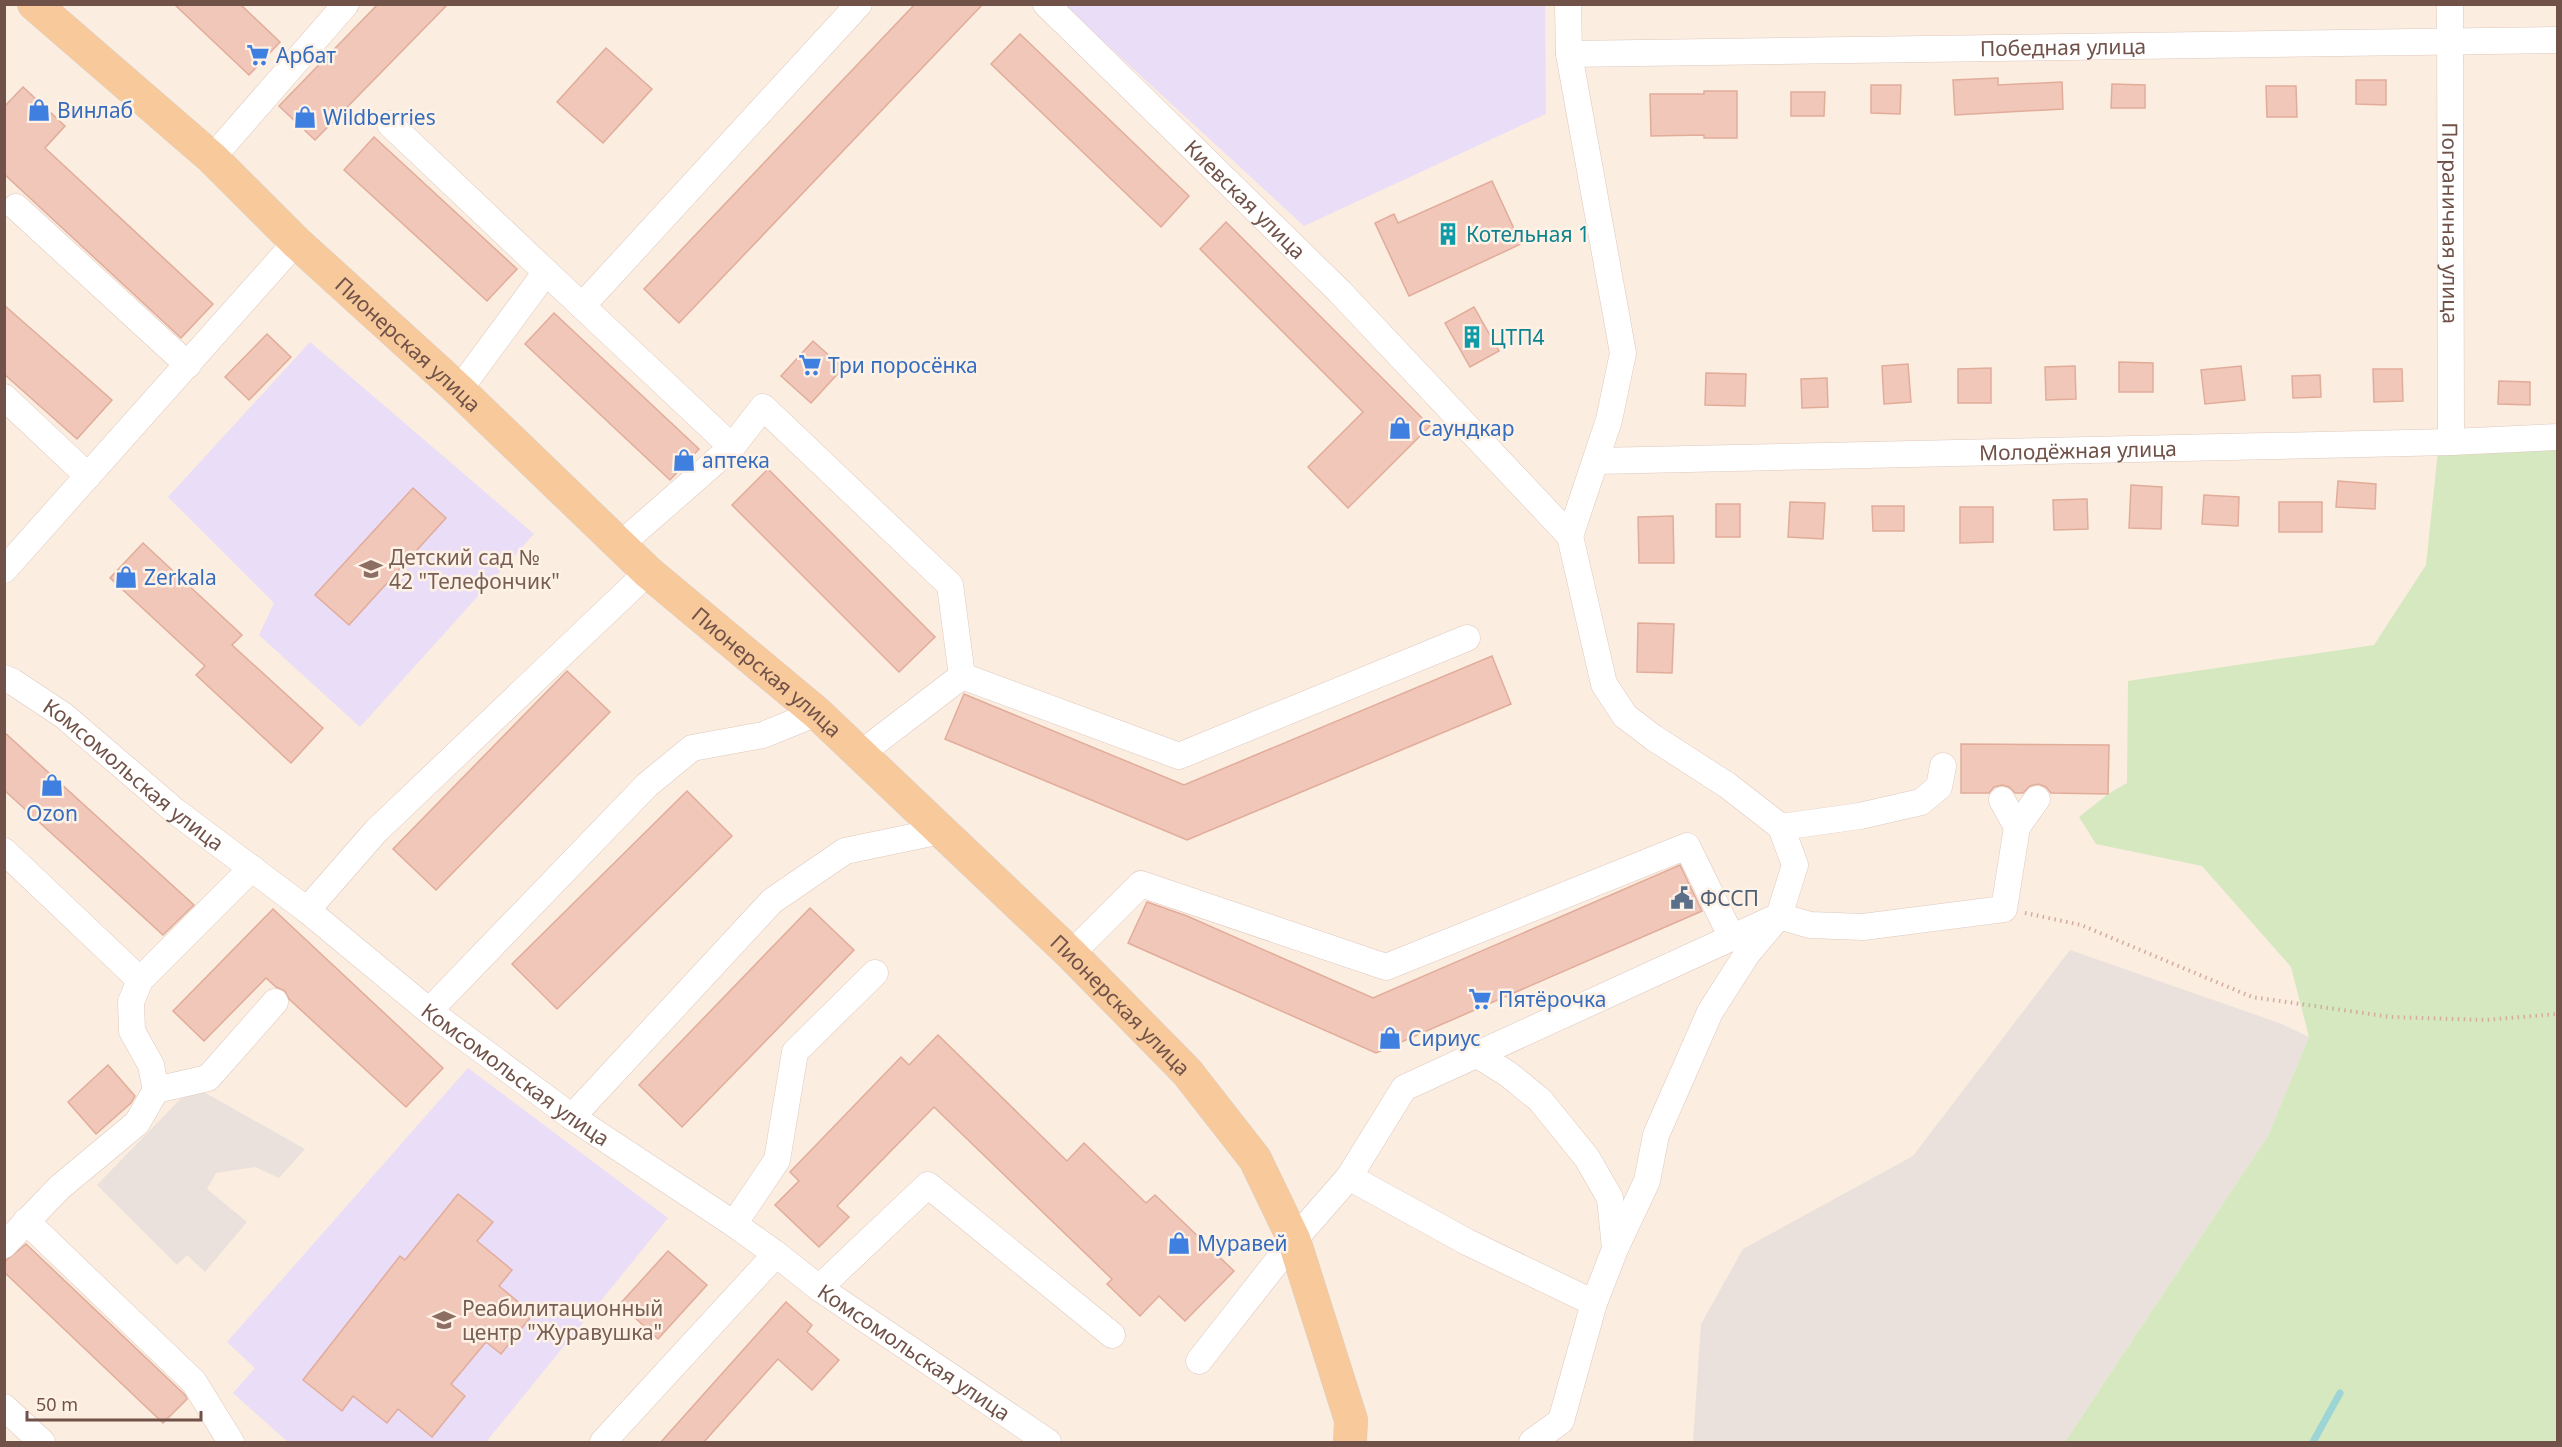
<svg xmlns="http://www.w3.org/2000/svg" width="2562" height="1447" font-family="'Noto Sans',sans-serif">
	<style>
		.industrial { fill: #eae1dc }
		.education { fill: #eaddf7 }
		.green { fill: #d5e8c0 }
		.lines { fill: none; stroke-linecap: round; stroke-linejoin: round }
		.stream { stroke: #9dd4d5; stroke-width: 7 }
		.building { fill: #f0c7b9; stroke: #e2ac9a; stroke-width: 1.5 }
		.minor-casing { stroke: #dfc8bd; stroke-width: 27 }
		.major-casing { stroke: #d7cfcc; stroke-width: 34 }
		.path { stroke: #d4ab9d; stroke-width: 4; stroke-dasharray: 1.5 4.5; stroke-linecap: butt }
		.minor { stroke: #fff; stroke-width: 26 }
		.major { stroke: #f8c99a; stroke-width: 33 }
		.labels { text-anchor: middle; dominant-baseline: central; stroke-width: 5; stroke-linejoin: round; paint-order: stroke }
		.street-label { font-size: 21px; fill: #715249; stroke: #fef2e6 }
		.shop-label { font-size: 21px; fill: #366cbe; stroke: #fef2e6; text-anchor: start }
		.culture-label { font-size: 21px; fill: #0d838f; stroke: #fef2e6; text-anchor: start }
		.education-label { font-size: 21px; fill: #785e54; stroke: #fef2e6; text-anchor: start }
		.service-label { font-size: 21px; fill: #4e5e75; stroke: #fef2e6; text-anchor: start }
	</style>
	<rect width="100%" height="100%" fill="#fbede0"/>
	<g class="industrial">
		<path d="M2070 950 2282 1024 2309 1037 2268 1136 2065 1442H1693L1701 1324 1743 1249 1913 1156Z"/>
		<path d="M193 1086 305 1149 279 1178 255 1167 216 1173 207 1189 247 1222 205 1272 187 1255 177 1265 97 1185Z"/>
	</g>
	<g class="education">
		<path d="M1064 5H1545L1546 114 1304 226Z"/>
		<path d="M310 342 534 534 360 727 259 635 274 603 168 497Z"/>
		<path d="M468 1068 668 1218 486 1442H288L233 1393 255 1368 227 1342Z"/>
	</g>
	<path class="green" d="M2557 446V1442H2065L2268 1136 2309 1037 2291 967 2202 866 2096 844 2079 817 2108 794 2127 783 2128 681 2374 645 2426 565 2438 451Z"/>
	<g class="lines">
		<path class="stream" d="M2313 1442 2340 1393"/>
	</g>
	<g class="building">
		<path d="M174 4H240L280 42 249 75Z"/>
		<path d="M378 4H448L315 140 279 106Z"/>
		<path d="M915 4H983L679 323 644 289Z"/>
		<path d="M1020 34 1189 196 1161 227 991 64Z"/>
		<path d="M606 48 652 89 603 143 557 102Z"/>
		<path d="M1998 78V85L2062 82 2063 109 1955 115 1953 80Z"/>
		<path d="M2356 80H2386V105L2356 104Z"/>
		<path d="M2112 84 2145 85V108H2111Z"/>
		<path d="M1871 85H1901L1900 114 1871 113Z"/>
		<path d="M2266 86H2296L2297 117H2267Z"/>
		<path d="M23 87 65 126 45 148 213 304 181 338 4 174V107Z"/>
		<path d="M1704 91H1737V138H1704V135L1651 136 1650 94H1704Z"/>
		<path d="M1791 92H1825L1824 116H1791Z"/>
		<path d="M374 137 517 269 487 301 344 170Z"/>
		<path d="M1492 181 1521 244 1409 296 1375 223 1394 214 1398 223Z"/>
		<path d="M1226 222 1430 426 1348 508 1308 467 1363 412 1200 249Z"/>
		<path d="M4 305 112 400 77 439 4 374Z"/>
		<path d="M1474 307 1499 351 1470 367 1445 323Z"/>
		<path d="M554 313 699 449 670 480 525 344Z"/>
		<path d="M267 334 291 357 249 400 225 377Z"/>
		<path d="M813 341 843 368 811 403 781 376Z"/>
		<path d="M2119 362 2153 363V392H2119Z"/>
		<path d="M1908 364 1911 402 1884 404 1882 366Z"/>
		<path d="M2075 366 2076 399 2046 400 2045 367Z"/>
		<path d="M2241 366 2245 400 2205 404 2201 370Z"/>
		<path d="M1991 368V403H1958V369Z"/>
		<path d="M2373 369H2402L2403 401 2374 402Z"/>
		<path d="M1706 373 1746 374 1745 406 1705 405Z"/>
		<path d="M2320 375 2321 397 2293 398 2292 376Z"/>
		<path d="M1827 378 1828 407 1802 408 1801 379Z"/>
		<path d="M2499 381 2530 382V405L2498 404Z"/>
		<path d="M768 469 935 637 899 672 732 505Z"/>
		<path d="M2338 481 2376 484 2375 509 2336 507Z"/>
		<path d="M2131 485 2162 487 2161 529 2129 528Z"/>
		<path d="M413 488 446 518 349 625 315 595Z"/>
		<path d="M2204 495 2239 497 2238 526 2202 524Z"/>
		<path d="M2087 499 2088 529 2054 530 2053 500Z"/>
		<path d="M1790 502 1825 503 1823 539 1788 537Z"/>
		<rect x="2279" y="502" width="43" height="30"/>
		<rect x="1716" y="504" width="24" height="33"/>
		<path d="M1872 506H1904V531H1873Z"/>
		<path d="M1960 507H1993V542L1960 543Z"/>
		<path d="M1673 516 1674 563H1639L1638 517Z"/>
		<path d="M143 543 242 635 232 645 323 728 291 763 196 675 205 666 110 578Z"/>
		<path d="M1638 623 1674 624 1672 673 1637 672Z"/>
		<path d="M1492 656 1511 704 1187 840 945 739 964 694 1184 785Z"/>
		<path d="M567 671 610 712 436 890 393 849Z"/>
		<path d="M4 732 194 905 163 935 4 790Z"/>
		<path d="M1961 744 2109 745 2108 794 2051 793 2046 787 2038 784 2030 786 2023 793H2015L2009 787 2002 785 1994 787 1989 793H1961Z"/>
		<path d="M687 791 732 836 557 1009 512 964Z"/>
		<path d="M1680 865 1702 911 1376 1053 1128 943 1147 902 1187 916 1373 998Z"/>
		<path d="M810 908 854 950 682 1127 639 1085Z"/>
		<path d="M273 909 443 1068 406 1107 289 999 285 991 276 987 266 978 204 1041 173 1011Z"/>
		<path d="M938 1035 1067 1161 1084 1143 1146 1203 1155 1195 1234 1271 1185 1321 1159 1296 1140 1316 1107 1284 1112 1279 934 1107 837 1206 849 1217 819 1247 775 1205 799 1181 790 1172 901 1057 909 1065Z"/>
		<path d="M108 1065 135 1096 131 1103 96 1134 68 1102Z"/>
		<path d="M458 1194 493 1222 477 1241 512 1270 499 1286 533 1314 501 1354 486 1342 451 1384 465 1396 432 1437 398 1409 387 1423 353 1396 342 1411 303 1380 400 1256 405 1260Z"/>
		<path d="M26 1244 185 1395 187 1399 163 1423 4 1272V1262Z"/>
		<path d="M668 1251 707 1285 658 1339 620 1304Z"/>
		<path d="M786 1302 812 1325 807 1332 839 1360 812 1390 778 1359 703 1443H660Z"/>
	</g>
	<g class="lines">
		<g class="minor-casing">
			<g id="minor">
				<path id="s1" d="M1046 4 1339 291 1570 536 1604 684 1625 716 1654 738 1727 785 1781 827 1795 865 1779 916 1404 1088 1349 1177 1294 1240 1199 1361"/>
				<path d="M1568 4 1569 54 1623 353 1609 420 1570 536"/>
				<path id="s2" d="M2450 4 2451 442"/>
				<path id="s3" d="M1569 54 2558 40"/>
				<path d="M390 124 546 272"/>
				<path d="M212 158 346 4"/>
				<path d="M16 207 188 365"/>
				<path d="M582 306 859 4"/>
				<path d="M459 390 546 272 732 447"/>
				<path d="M4 397 88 476"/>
				<path id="s4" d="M1596 461 2451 442 2558 437"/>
				<path d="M621 544 732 447 763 407 950 585 962 676"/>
				<path d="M4 570 296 242"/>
				<path id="s5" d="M4 678 13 682 63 715 175 811 307 910 429 1011 572 1117 734 1224 776 1254 819 1288 1048 1442"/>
				<path d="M860 754 962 676 1179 756 1467 638"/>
				<path d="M1781 827 1860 816 1921 802 1939 787 1943 766"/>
				<path d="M2017 827 2037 799"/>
				<path d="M4 851 140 980"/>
				<path d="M307 910 376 831 648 572"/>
				<path d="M1071 954 1141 884 1386 967 1687 846 1732 938"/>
				<path d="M429 1011 647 785 692 748 763 735 817 713"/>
				<path d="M1476 1054 1508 1074 1540 1100 1587 1158 1610 1198 1615 1248"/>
				<path d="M156 1090 208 1078 275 1002"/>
				<path d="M572 1117 772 901 845 851 941 831"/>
				<path d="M1349 1177 1467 1242 1594 1303"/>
				<path d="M26 1221 194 1382 231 1442"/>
				<path d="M734 1224 777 1160 795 1052 875 973"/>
				<path d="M4 1245 60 1187 137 1123 156 1090 151 1065 132 1031 131 1002 140 980 252 868"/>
				<path d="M819 1288 928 1185 1112 1335"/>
				<path d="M4 1407 42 1442"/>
				<path d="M603 1442 776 1254"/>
				<path d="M1532 1442 1561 1421 1594 1303 1615 1249 1647 1181 1656 1135 1710 1012 1747 954 1779 916 1810 925 1863 927 2004 909 2017 827 2002 800"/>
			</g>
		</g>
		<g class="major-casing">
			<g id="major">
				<path id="s6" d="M34 4 212 158 296 242 459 390 648 572 817 713 1071 954 1187 1072 1255 1159 1294 1240 1351 1420 1350 1442"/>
			</g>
		</g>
		<path class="path" d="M2025 913 2081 925 2252 997 2391 1017 2486 1020 2558 1014"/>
		<use href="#minor" class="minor"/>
		<use href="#major" class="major"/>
	</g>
	<defs>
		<g id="supermarket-bare" transform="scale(1.8)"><path d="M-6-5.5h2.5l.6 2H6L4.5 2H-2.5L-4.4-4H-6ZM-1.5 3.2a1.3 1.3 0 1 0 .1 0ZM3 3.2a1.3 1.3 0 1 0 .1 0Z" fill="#3f7fe0" stroke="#fef2e6" stroke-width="2.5" paint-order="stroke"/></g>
		<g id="shop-bare" transform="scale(1.8)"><path d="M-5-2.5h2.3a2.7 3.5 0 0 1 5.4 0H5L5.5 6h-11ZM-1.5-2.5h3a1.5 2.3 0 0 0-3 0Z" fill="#3f7fe0" stroke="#fef2e6" stroke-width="2.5" paint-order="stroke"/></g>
		<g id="building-bare" transform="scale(1.8)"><path d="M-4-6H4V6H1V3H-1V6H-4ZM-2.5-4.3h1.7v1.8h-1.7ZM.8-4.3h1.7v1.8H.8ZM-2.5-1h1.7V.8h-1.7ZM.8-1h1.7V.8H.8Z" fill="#0f9aa8" stroke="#fef2e6" stroke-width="2.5" paint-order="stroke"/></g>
		<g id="school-bare" transform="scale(1.8)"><path d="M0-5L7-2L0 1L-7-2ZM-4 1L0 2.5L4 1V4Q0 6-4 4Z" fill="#8d6e63" stroke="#fef2e6" stroke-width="2.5" paint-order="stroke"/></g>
		<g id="civic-bare" transform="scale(1.8)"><path d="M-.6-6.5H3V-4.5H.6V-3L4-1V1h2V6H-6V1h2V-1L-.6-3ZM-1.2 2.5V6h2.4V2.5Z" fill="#5c6f8a" stroke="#fef2e6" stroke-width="2.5" paint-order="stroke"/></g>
	</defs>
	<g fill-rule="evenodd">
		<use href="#supermarket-bare" x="258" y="55"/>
		<use href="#shop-bare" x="39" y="110"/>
		<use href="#shop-bare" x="305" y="117"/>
		<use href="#building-bare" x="1448" y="234"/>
		<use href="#building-bare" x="1472" y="337"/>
		<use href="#supermarket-bare" x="810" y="365"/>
		<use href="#shop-bare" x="1400" y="428"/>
		<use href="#shop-bare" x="684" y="460"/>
		<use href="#school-bare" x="371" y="569"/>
		<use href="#shop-bare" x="126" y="577"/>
		<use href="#shop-bare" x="52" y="785"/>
		<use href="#civic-bare" x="1682" y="898"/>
		<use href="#supermarket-bare" x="1480" y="999"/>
		<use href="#shop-bare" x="1390" y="1038"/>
		<use href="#shop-bare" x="1179" y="1243"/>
		<use href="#school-bare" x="444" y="1320"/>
	</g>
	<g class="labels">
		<g class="street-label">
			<text stroke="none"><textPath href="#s3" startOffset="494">Победная улица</textPath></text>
			<text stroke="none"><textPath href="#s1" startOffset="279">Киевская улица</textPath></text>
			<text stroke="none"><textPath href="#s2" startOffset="219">Пограничная улица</textPath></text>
			<text stroke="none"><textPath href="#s6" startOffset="506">Пионерская улица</textPath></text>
			<text stroke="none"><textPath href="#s4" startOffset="482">Молодёжная улица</textPath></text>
			<text stroke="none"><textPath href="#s6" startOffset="992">Пионерская улица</textPath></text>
			<text stroke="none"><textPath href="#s5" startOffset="162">Комсомольская улица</textPath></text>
			<text stroke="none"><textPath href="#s6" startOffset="1478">Пионерская улица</textPath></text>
			<text stroke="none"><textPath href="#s5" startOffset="648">Комсомольская улица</textPath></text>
			<text stroke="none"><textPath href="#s5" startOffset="1134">Комсомольская улица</textPath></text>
		</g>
		<g class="shop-label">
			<text x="276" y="55">Арбат</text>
			<text x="57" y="110">Винлаб</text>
			<text x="323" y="117">Wildberries</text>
			<text x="828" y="365">Три поросёнка</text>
			<text x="1418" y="428">Саундкар</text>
			<text x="702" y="460">аптека</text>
			<text x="144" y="577">Zerkala</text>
			<text x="52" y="813" text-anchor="middle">Ozon</text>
			<text x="1498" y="999">Пятёрочка</text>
			<text x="1408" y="1038">Сириус</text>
			<text x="1197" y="1243">Муравей</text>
		</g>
		<g class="culture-label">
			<text x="1466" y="234">Котельная 1</text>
			<text x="1490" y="337">ЦТП4</text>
		</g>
		<g class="education-label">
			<text x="389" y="557">Детский сад №<tspan x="389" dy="24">42 "Телефончик"</tspan></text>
			<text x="462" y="1308">Реабилитационный<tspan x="462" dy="24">центр "Журавушка"</tspan></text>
		</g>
		<g class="service-label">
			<text x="1700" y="898">ФССП</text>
		</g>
	</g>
	<rect width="2562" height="1447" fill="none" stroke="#715249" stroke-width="12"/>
	<path d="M27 1411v9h174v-9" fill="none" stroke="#715249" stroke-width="3"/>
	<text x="36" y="1411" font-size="18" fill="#715249" stroke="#fef2e6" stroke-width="4.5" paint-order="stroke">50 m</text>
</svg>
